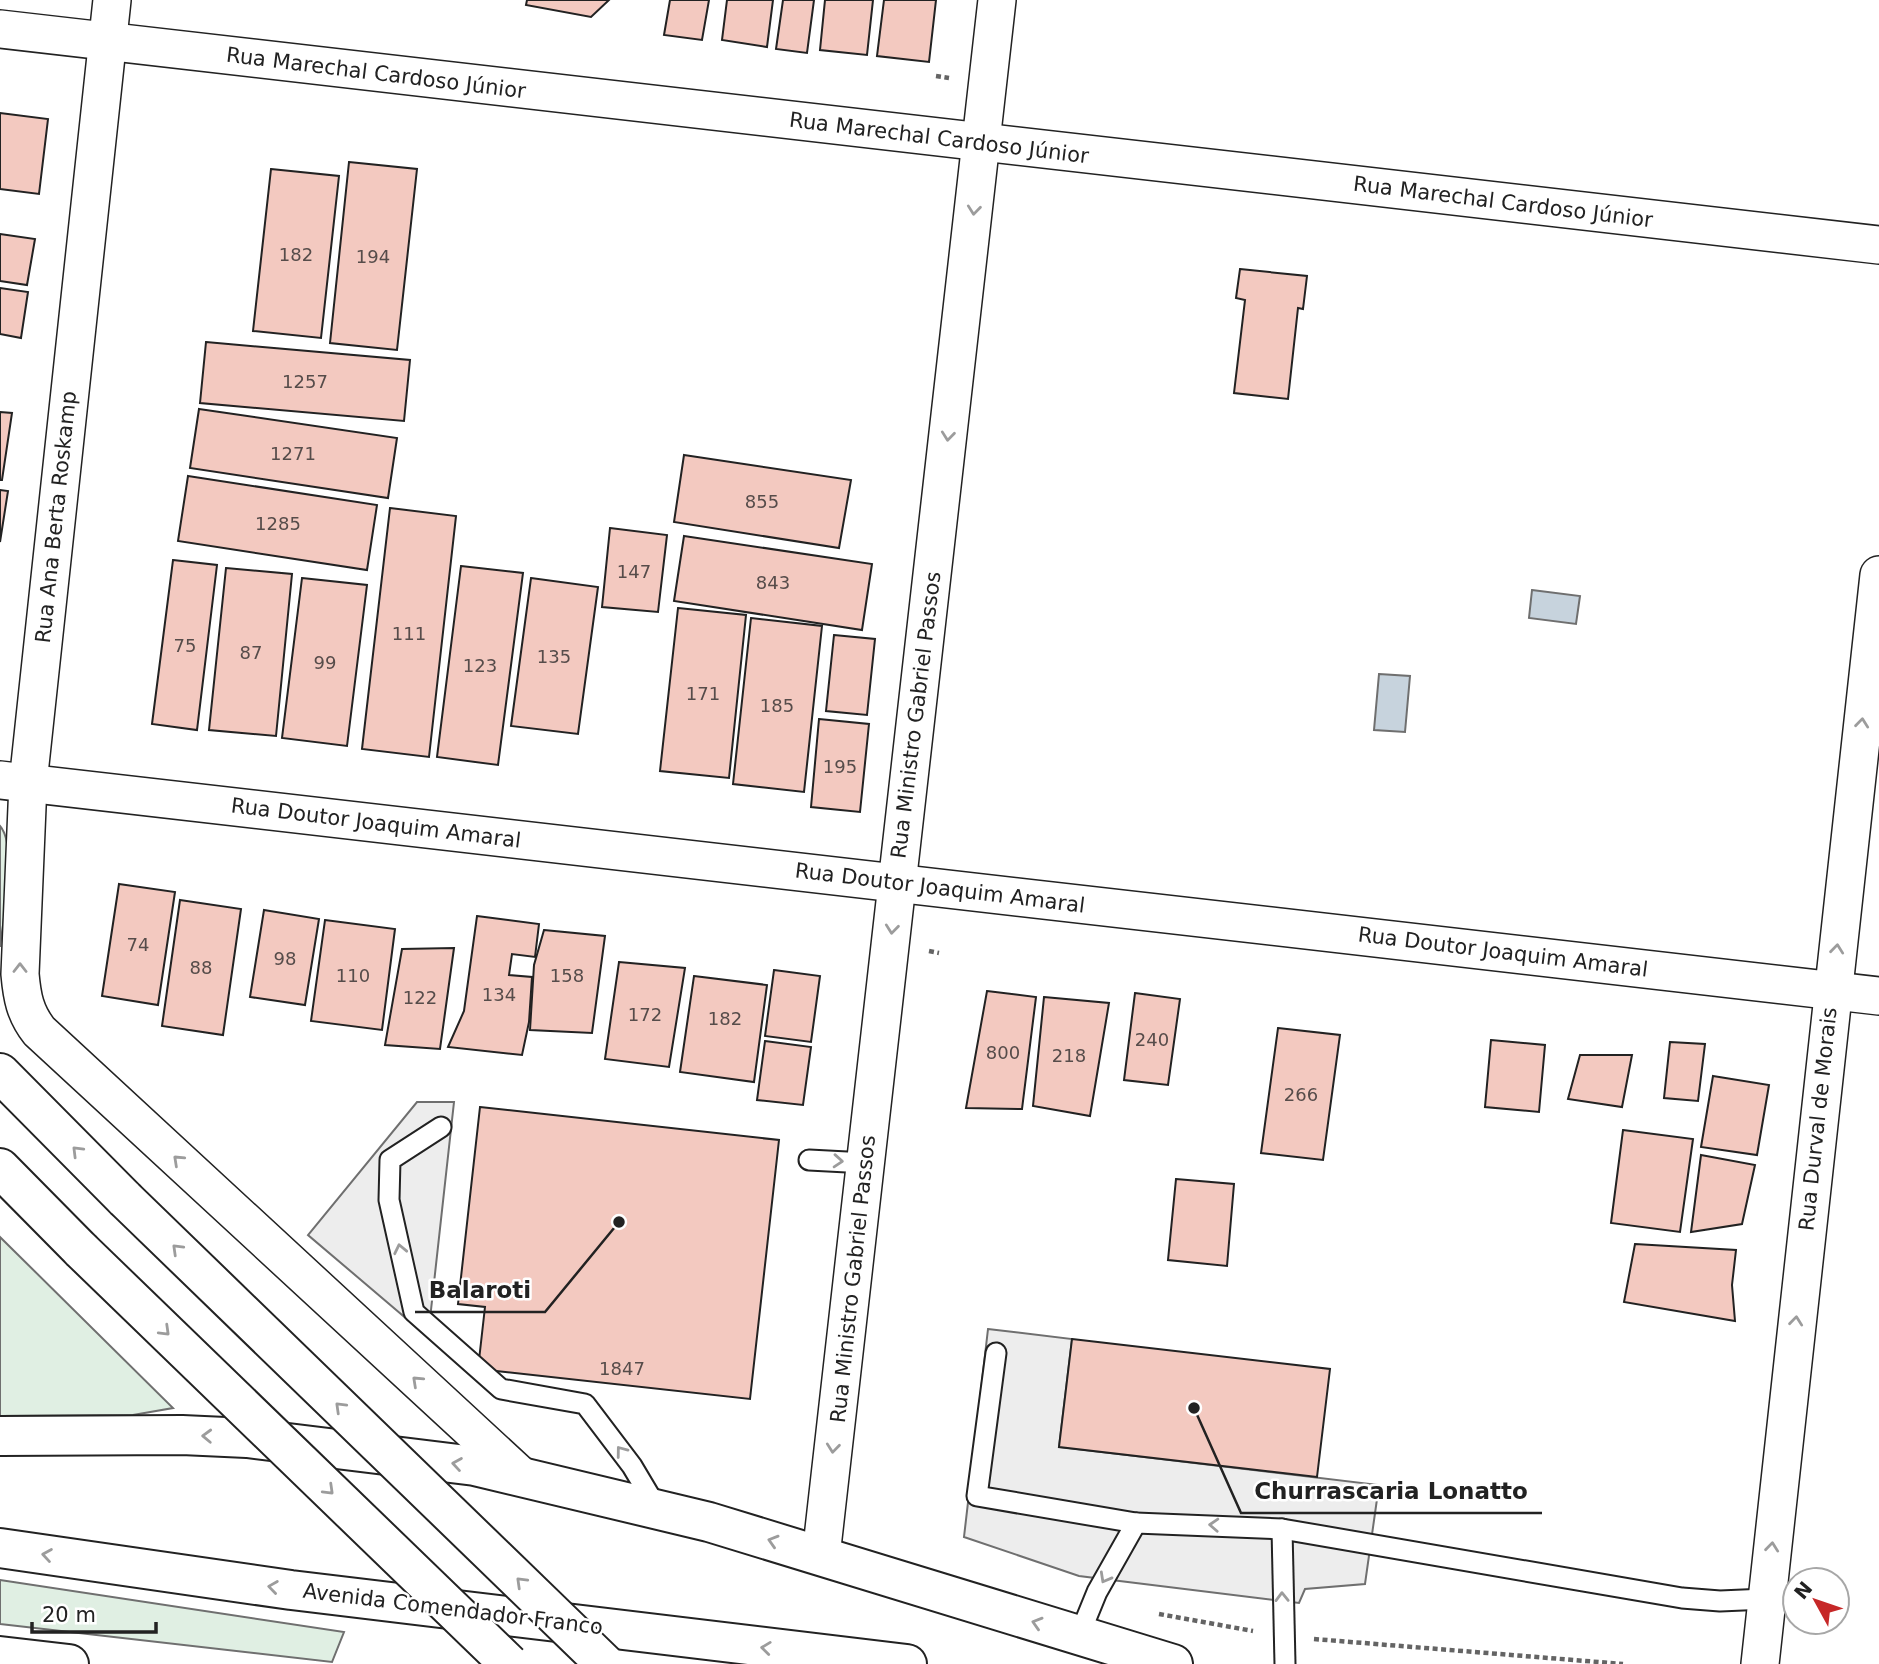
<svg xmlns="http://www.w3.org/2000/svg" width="1879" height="1664" font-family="'DejaVu Sans',sans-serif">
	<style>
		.green { fill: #e0efe3; stroke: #6f6f6f; stroke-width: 2 }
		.parking { fill: #ededed; stroke: #6f6f6f; stroke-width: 2 }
		.water { fill: #c7d3dd; stroke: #6f6f6f; stroke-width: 2 }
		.building { fill: #f3c9c0; stroke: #222; stroke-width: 2 }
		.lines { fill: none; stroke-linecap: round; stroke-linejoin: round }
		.lane-casing { stroke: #222; stroke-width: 23 }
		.street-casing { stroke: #222; stroke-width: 40 }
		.secondary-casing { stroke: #222; stroke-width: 42 }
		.highway-casing { stroke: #222; stroke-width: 42 }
		.path { stroke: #646464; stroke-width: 4.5; stroke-dasharray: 5 3.5; stroke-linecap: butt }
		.lane { stroke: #fff; stroke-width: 19 }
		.street { stroke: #fff; stroke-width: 37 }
		.secondary { stroke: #fff; stroke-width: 38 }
		.highway { stroke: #fff; stroke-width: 38 }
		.secondary-bridge-casing { stroke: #222; stroke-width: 42; stroke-linecap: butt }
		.secondary-bridge { stroke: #fff; stroke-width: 38 }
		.oneway { stroke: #9c9c9c }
		.labels { text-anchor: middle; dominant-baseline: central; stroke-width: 5; stroke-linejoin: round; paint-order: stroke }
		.number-label { font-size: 18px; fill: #564c4a }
		.street-label { font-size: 21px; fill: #222; stroke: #fff }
		.leader { fill: none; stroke: #222; stroke-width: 2.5 }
		.callout-dot { fill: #222; stroke: #fff; stroke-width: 2.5 }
		.callout-label { font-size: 23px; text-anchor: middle; font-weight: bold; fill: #222; stroke: #fff; stroke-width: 5; stroke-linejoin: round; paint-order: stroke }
	</style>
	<rect width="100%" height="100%" fill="#fff"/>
	<g class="green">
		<path d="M0 826C18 847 3 920 0 947Z"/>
		<path d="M0 1237 173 1408 133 1415 0 1416Z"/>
		<path d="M0 1580 344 1632 332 1662 0 1624Z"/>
	</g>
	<g class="parking">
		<path d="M417 1102H454L428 1337 308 1235Z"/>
		<path d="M988 1329 1072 1339 1059 1447 1379 1485 1365 1584 1305 1589 1299 1603 1079 1576 964 1537Z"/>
	</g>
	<g class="water">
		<path d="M1532 590 1580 596 1576 624 1529 618Z"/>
		<path d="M1379 674 1410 676 1405 732 1374 730Z"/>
	</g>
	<g class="building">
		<path d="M527 0H609L591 17 526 5Z"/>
		<path d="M670 0H709L702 40 664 35Z"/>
		<path d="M727 0H773L767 47 722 40Z"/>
		<path d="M783 0H814L807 53 776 49Z"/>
		<path d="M825 0H873L867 55 820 50Z"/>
		<path d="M884 0H936L929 62 877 56Z"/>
		<path d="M0 113 48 119 39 194 0 189Z"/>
		<path d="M349 162 417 169 397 350 330 343Z"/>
		<path d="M271 169 339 176 321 338 253 331Z"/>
		<path d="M0 234 35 239 27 285 0 281Z"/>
		<path d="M1240 269 1307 276 1303 309 1298 308 1288 399 1234 393 1245 300 1236 298Z"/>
		<path d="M0 288 28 292 21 338 0 334Z"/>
		<path d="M206 342 410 360 404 421 200 403Z"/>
		<path d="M199 409 397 438 388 498 190 468Z"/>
		<path d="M0 412 12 413 2 480H0Z"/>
		<path d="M684 455 851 480 839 548 674 522Z"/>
		<path d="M188 476 377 505 367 570 178 541Z"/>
		<path d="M0 490 8 491 0 542Z"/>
		<path d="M390 508 456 516 429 757 362 749Z"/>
		<path d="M610 528 667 535 658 612 602 607Z"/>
		<path d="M684 536 872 564 862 630 674 601Z"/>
		<path d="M173 560 217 565 197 730 152 724Z"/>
		<path d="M461 566 523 573 498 765 437 757Z"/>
		<path d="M226 568 292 574 276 736 209 730Z"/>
		<path d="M302 578 367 585 347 746 282 738Z"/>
		<path d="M531 578 598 587 578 734 511 726Z"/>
		<path d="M678 608 746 615 729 778 660 771Z"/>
		<path d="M751 618 822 626 804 792 733 784Z"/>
		<path d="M834 635 875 639 867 715 826 711Z"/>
		<path d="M819 719 869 724 860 812 811 807Z"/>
		<path d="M119 884 175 892 158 1005 102 996Z"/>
		<path d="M180 900 241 909 223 1035 162 1026Z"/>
		<path d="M264 910 319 919 305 1005 250 997Z"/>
		<path d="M477 916 539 924 535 957 512 954 509 975 532 977 529 1022 522 1055 448 1047 464 1011Z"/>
		<path d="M325 920 395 929 382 1030 311 1021Z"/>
		<path d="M544 930 605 936 592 1033 530 1030 534 965Z"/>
		<path d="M454 948 440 1049 385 1045 402 949Z"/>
		<path d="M619 962 685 968 669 1067 605 1059Z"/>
		<path d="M774 970 820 976 811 1042 765 1036Z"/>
		<path d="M694 976 767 985 754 1082 680 1072Z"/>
		<path d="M987 991 1036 997 1022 1109 966 1108Z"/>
		<path d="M1135 993 1180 999 1168 1085 1124 1080Z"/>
		<path d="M1044 997 1109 1003 1090 1116 1033 1106Z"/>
		<path d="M1278 1028 1340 1035 1323 1160 1261 1153Z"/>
		<path d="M1491 1040 1545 1045 1539 1112 1485 1107Z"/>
		<path d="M765 1041 811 1047 803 1105 757 1100Z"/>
		<path d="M1670 1042 1705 1044 1698 1101 1664 1098Z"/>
		<path d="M1580 1055H1632L1622 1107 1568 1099Z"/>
		<path d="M1713 1076 1769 1085 1757 1155 1701 1147Z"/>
		<path d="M480 1107 779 1140 750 1399 478 1369 485 1307 458 1304Z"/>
		<path d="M1623 1130 1693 1139 1680 1232 1611 1223Z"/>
		<path d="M1701 1155 1755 1165 1742 1224 1691 1232Z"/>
		<path d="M1176 1179 1234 1184 1227 1266 1168 1260Z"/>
		<path d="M1635 1244 1736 1250 1732 1285 1735 1321 1624 1302Z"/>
		<path d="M1072 1339 1330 1369 1317 1477 1059 1447Z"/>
	</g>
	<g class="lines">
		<g class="lane-casing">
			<g id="lane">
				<path d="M441 1127 390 1160 389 1200 414 1312 501 1389 585 1404 632 1466 657 1508"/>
				<path d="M809 1160 866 1163"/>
				<path d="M996 1353 977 1496 1136 1523 1282 1529 1682 1598 1720 1601 1766 1599"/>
				<path d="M1282 1529 1285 1664"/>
				<path d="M1079 1636 1097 1592 1136 1523"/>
			</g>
		</g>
		<g class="street-casing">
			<g id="street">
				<path d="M112 0 28 783 20 974C22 997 25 1013 39 1031L522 1477"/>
				<path d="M0 29 1879 245"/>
				<path d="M0 780 1879 996"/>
				<path d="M821 1556 997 0"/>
				<path d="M1760 1664 1879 575"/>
			</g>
		</g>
		<g class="secondary-casing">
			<g id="secondary">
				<path d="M0 1073 125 1199"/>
				<path d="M0 1168 81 1250"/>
			</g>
		</g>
		<g class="highway-casing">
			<g id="highway">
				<path d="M0 1436 182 1435 247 1438 475 1466 709 1522 1173 1664"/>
				<path d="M0 1548 291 1590 907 1664"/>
				<path d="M0 1656 69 1664"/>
			</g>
		</g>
		<g class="path">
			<path d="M936 76 949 78"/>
			<path d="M929 951 939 953"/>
			<path d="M1159 1614 1253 1631"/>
			<path d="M1314 1639 1623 1664"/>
		</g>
		<use href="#lane" class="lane"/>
		<use href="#street" class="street"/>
		<use href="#secondary" class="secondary"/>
		<use href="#highway" class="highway"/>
		<g class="secondary-bridge-casing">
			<g id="secondary-bridge">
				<path d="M125 1199 605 1664"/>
				<path d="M81 1250 509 1664"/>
			</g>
		</g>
		<use href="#secondary-bridge" class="secondary-bridge"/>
	</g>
	<defs><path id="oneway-chevron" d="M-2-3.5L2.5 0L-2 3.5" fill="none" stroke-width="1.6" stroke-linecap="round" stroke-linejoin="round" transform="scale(1.75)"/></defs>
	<g class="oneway">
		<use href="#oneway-chevron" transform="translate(974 210) rotate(96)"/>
		<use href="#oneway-chevron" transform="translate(948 436) rotate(96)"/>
		<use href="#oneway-chevron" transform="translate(1862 723) rotate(-84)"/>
		<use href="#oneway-chevron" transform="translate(892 929) rotate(96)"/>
		<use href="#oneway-chevron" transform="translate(1837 949) rotate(-84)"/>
		<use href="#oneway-chevron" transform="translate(20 968) rotate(-90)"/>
		<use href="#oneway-chevron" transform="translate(77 1151) rotate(-135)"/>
		<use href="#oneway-chevron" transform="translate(178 1160) rotate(-137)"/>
		<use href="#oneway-chevron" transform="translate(838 1161) rotate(4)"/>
		<use href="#oneway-chevron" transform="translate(177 1249) rotate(-136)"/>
		<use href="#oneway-chevron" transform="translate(400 1249) rotate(-102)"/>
		<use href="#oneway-chevron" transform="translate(1796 1321) rotate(-84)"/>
		<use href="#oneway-chevron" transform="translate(165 1331) rotate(44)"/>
		<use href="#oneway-chevron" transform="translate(417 1381) rotate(-137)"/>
		<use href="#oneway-chevron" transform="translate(340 1407) rotate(-136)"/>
		<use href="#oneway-chevron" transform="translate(207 1436) rotate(-178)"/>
		<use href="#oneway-chevron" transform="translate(833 1448) rotate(96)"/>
		<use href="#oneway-chevron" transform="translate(621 1451) rotate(-127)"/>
		<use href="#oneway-chevron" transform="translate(457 1464) rotate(-171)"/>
		<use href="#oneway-chevron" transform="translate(329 1490) rotate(44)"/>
		<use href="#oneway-chevron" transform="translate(1214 1525) rotate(-177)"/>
		<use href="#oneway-chevron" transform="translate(773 1541) rotate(-163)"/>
		<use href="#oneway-chevron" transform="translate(1772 1547) rotate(-84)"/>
		<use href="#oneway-chevron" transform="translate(47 1555) rotate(-171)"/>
		<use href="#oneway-chevron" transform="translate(1105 1578) rotate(119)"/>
		<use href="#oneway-chevron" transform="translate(521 1582) rotate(-136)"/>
		<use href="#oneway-chevron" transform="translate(273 1587) rotate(-172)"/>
		<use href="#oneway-chevron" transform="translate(1282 1597) rotate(-91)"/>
		<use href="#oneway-chevron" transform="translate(1037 1623) rotate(-163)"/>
		<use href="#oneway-chevron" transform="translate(766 1648) rotate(-173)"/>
	</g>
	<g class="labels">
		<g class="number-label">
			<text x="296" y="254">182</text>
			<text x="373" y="256">194</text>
			<text x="305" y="381">1257</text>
			<text x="293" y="453">1271</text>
			<text x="762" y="501">855</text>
			<text x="278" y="523">1285</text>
			<text x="634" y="571">147</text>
			<text x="773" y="582">843</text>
			<text x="409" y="633">111</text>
			<text x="185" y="645">75</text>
			<text x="251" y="652">87</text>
			<text x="554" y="656">135</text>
			<text x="325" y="662">99</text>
			<text x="480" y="665">123</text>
			<text x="703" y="693">171</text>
			<text x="777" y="705">185</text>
			<text x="840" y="766">195</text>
			<text x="138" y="944">74</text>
			<text x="285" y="958">98</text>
			<text x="201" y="967">88</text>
			<text x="353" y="975">110</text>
			<text x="567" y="975">158</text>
			<text x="499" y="994">134</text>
			<text x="420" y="997">122</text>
			<text x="645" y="1014">172</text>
			<text x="725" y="1018">182</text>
			<text x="1152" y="1039">240</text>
			<text x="1003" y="1052">800</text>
			<text x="1069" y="1055">218</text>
			<text x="1301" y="1094">266</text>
			<text x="622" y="1368">1847</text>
		</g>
		<g class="street-label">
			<text transform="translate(376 73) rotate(7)">Rua Marechal Cardoso Júnior</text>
			<text transform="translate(939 138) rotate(7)">Rua Marechal Cardoso Júnior</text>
			<text transform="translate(1503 202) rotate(7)">Rua Marechal Cardoso Júnior</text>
			<text transform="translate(56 517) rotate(-84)">Rua Ana Berta Roskamp</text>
			<text transform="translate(916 715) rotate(-83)">Rua Ministro Gabriel Passos</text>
			<text transform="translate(376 823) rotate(7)">Rua Doutor Joaquim Amaral</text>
			<text transform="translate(940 888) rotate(7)">Rua Doutor Joaquim Amaral</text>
			<text transform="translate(1503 952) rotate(7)">Rua Doutor Joaquim Amaral</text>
			<text transform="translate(1818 1119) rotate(-84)">Rua Durval de Morais</text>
			<text transform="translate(853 1279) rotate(-84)">Rua Ministro Gabriel Passos</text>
			<text transform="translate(453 1609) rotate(7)">Avenida Comendador Franco</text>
		</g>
	</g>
	<path class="leader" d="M619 1222L545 1312H415M1194 1408L1241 1513H1542"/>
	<g class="callout-dot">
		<circle cx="619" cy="1222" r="7"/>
		<circle cx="1194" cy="1408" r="7"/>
	</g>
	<g class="callout-label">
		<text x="480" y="1298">Balaroti</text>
		<text x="1391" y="1499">Churrascaria Lonatto</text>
	</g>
	<g transform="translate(1816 1601) rotate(310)"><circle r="33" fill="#ffffff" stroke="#a7a7a7" stroke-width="2"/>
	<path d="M0-5L12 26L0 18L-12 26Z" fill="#c62828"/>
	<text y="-10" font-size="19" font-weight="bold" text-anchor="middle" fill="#222222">N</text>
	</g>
	<path d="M32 1622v10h124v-10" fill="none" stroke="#222222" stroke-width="3.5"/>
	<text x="42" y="1622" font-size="21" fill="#222222" stroke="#ffffff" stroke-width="5" paint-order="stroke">20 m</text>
</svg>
